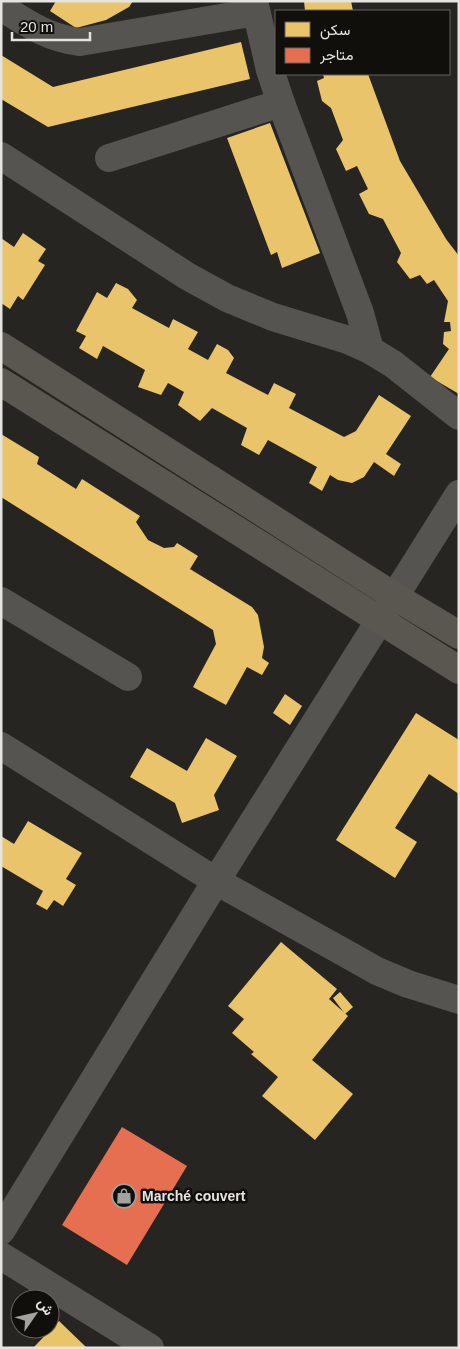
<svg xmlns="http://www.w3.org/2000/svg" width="460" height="1349" font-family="Helvetica,Vazirmatn,sans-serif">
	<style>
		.homes { fill: #e9c46a }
		.shops { fill: #e76f51 }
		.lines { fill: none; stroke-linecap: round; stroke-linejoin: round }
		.minor { stroke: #555451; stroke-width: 28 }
		.tertiary { stroke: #555451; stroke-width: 28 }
		.secondary { stroke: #595750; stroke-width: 28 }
		.labels { text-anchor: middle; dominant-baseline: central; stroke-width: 5; stroke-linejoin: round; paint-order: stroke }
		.poi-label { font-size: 14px; font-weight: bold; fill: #e6e4df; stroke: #110f0c; text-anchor: start }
	</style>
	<rect width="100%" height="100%" fill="#272522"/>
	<g class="homes">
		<path d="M56 1H133L129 7 106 20 76 28 50 11Z"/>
		<path d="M304 1H351L353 11H305Z"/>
		<path d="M241 42 250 79 48 127 1 99V55L53 87Z"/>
		<path d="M323 74H368L400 161 446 239 459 256V394L430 377 449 349 443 344 444 332 451 331 450 322H444L448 301 434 280 427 284 420 275 410 279 397 262 401 253 383 219 369 214 359 194 368 189 357 166 346 171 336 149 343 140 331 108 322 101 317 81 324 78Z"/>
		<path d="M270 123 320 253 282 268 277 252 271 255 227 138Z"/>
		<path d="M23 233 46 249 38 261 45 265 23 300 18 296 10 309 1 303V238L14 247Z"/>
		<path d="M116 283 128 289 137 300 132 308 169 328 173 319 198 332 188 349 208 360 217 344 228 350 234 358 226 373 268 395 274 383 296 394 289 408 344 437 356 431 379 395 411 416 386 454 401 464 394 476 374 462 364 477 352 483 338 480 330 475 322 491 309 483 317 467 268 440 259 455 241 445 247 428 212 408 200 421 178 405 184 392 168 383 161 395 138 387 145 370 103 346 97 359 79 348 86 336 76 331 97 292 107 298Z"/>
		<path d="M1 434 39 457 37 464 76 489 82 479 140 516 136 522 148 540 164 548 174 547 177 543 198 556 190 569 252 607 258 615 264 647 262 658 269 663 262 675 247 667 226 705 193 687 216 644 213 630 1 497Z"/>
		<path d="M285 694 302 706 290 725 273 713Z"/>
		<path d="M416 713 459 740V794L429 774 395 828 417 842 395 878 336 840Z"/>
		<path d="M206 738 237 756 214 795 219 810 182 823 175 803 130 777 147 748 187 771Z"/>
		<path d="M28 821 82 853 66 879 76 885 63 906 54 900 47 910 36 904 43 891 1 866V836L14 844Z"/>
		<path d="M281 942 337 989 329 999 348 1016 312 1060 353 1094 315 1140 262 1096 278 1077 251 1054 254 1052 232 1033 244 1019 228 1006Z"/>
		<path d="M340 992 353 1007 345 1014 333 998Z"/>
		<path d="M59 1321 87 1348H33Z"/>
	</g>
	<path class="shops" d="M122 1127 187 1166 127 1265 62 1225Z"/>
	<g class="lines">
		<g class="minor">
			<path d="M254 1 270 70 281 103 360 313 370 350"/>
			<path d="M1 7C28 24 48 38 80 42L256 12"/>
			<path d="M1 156 187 276 227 298 273 317 345 339 370 350 393 364 459 416"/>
			<path d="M109 158 281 103"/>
			<path d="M1 601 128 677"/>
			<path d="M1 746 216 881 345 953 377 971 408 984 459 1000"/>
		</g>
		<g class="tertiary">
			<path d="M1 1231 216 881 459 494"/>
			<path d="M1 1256 150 1348"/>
		</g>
		<g class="secondary">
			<path d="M1 346 394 596 459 635"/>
			<path d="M1 382 459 670"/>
		</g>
	</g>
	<defs>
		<g id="shop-ring" transform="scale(1.25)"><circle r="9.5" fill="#110f0c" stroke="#a3a19d" stroke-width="1.5"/><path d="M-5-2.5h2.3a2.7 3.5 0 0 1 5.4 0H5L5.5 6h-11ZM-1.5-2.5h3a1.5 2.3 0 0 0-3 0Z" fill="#a3a19d"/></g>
	</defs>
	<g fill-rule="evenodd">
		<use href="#shop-ring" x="124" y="1196"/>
	</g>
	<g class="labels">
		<g class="poi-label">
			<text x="142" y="1196">Marché couvert</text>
		</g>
	</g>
	<rect width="460" height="1349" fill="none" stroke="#e6e4df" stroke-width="5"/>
	<rect x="275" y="10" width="175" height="65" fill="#110f0c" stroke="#666460"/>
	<rect x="285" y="22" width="25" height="15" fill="#e9c46a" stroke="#666460"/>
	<text x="320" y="35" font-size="15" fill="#e6e4df">سكن</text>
	<rect x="285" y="48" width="25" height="15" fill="#e76f51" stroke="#666460"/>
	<text x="320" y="60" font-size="15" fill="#e6e4df">متاجر</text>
	<g transform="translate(35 1314) rotate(56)"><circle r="24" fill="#110f0c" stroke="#666460"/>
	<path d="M0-4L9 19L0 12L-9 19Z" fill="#a3a19d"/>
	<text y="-8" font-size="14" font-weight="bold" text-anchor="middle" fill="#e6e4df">ش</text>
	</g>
	<path d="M12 32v8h78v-8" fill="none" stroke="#e6e4df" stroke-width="2.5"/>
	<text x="20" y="32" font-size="15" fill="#e6e4df" stroke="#110f0c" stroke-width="4" paint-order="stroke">20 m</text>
</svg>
